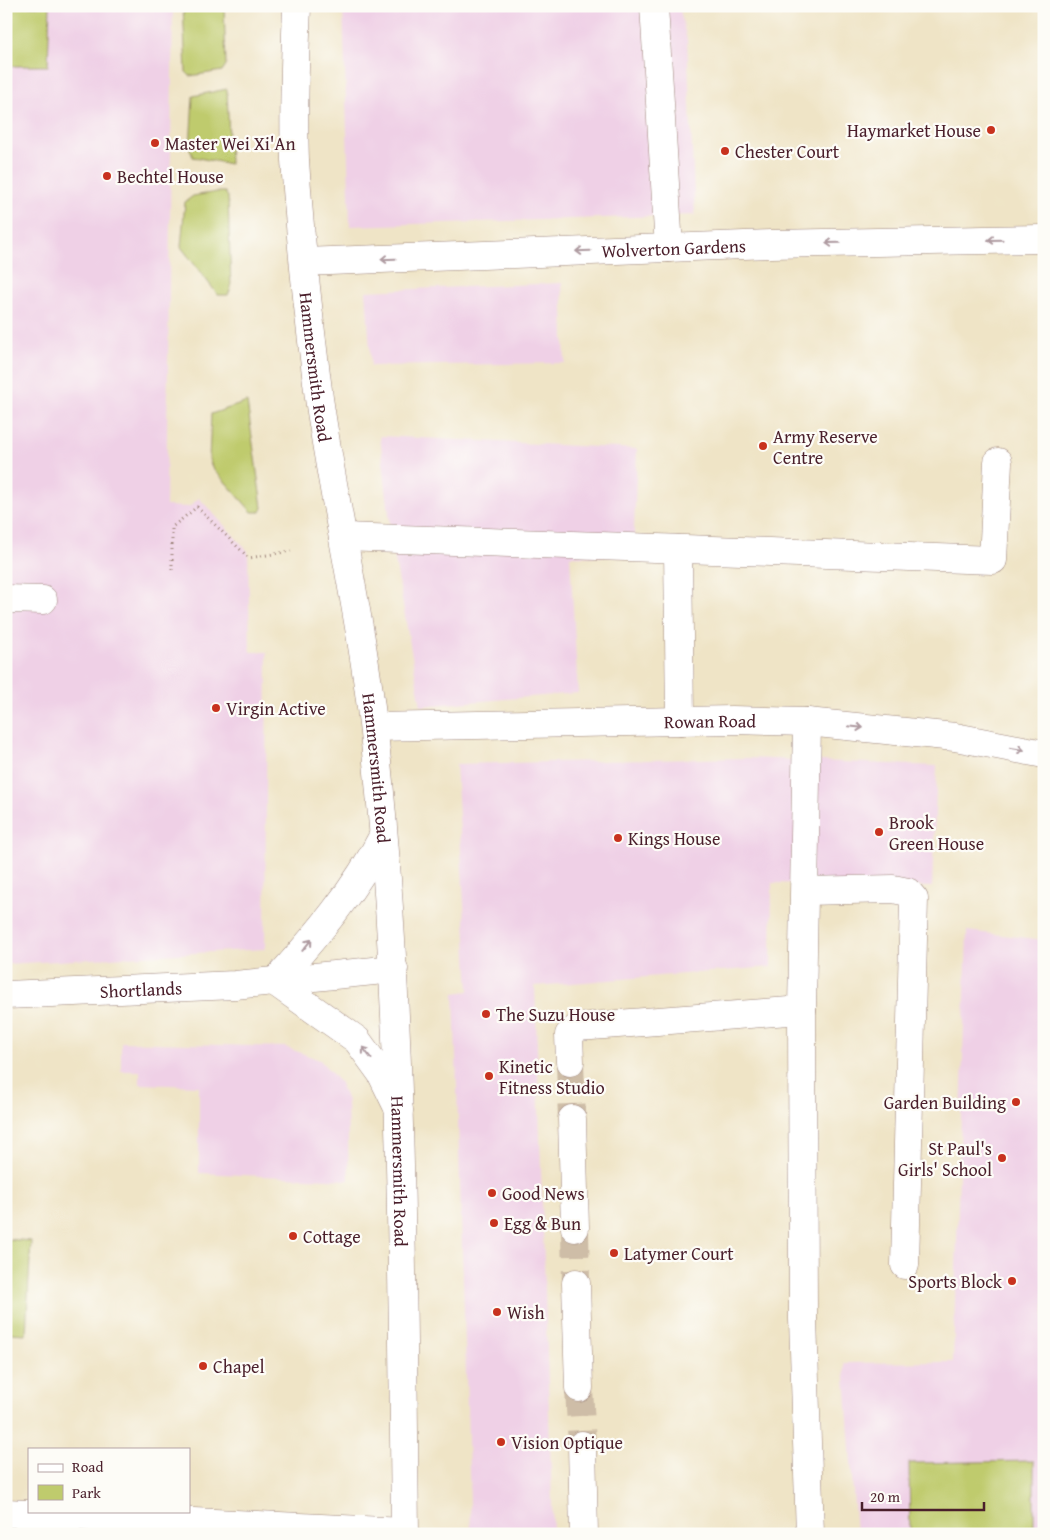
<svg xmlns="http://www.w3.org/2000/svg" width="1050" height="1540" font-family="'Gentium Book Plus',serif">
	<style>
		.built { fill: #efd0e6 }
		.green { fill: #bfcb6d; stroke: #84754c }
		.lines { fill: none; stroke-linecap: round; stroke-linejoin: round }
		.minor-tunnel { stroke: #cebda7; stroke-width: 28; stroke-dasharray: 28 14; stroke-linecap: butt }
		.minor-casing { stroke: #9c8278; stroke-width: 29 }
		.major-casing { stroke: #9c8278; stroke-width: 29 }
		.path { stroke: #9c8278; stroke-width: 3; stroke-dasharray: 1 4; stroke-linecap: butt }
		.minor { stroke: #fff; stroke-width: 28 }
		.major { stroke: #fff; stroke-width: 28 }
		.oneway { stroke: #ae9aa0 }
		.poi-dot { fill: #c8321e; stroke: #fdfcf7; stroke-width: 2 }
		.labels { text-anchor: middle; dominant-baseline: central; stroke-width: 4.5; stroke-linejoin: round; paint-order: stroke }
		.poi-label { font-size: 18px; fill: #4a1f2b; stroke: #fdfcf7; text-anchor: start }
		.street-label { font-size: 18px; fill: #4a1f2b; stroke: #fdfcf7 }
	</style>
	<rect width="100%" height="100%" fill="#fdfcf7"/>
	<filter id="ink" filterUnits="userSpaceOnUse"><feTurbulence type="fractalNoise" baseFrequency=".02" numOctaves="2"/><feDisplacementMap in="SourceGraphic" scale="10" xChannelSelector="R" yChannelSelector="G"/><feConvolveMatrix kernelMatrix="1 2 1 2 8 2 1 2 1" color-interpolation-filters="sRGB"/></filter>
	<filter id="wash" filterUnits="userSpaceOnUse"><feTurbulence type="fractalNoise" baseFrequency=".0096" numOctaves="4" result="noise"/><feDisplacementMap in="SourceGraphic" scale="20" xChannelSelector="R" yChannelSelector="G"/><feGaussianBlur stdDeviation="1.12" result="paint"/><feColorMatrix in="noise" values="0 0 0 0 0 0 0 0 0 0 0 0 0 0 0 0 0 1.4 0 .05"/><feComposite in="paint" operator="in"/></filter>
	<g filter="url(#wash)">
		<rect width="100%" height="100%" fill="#efe4c6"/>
		<g class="built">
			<path d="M6 6H173L166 506 189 507 199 498 248 551 250 652H267L265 949 6 964Z"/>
			<path d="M343 6H679L687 40 695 215 350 226Z"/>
			<path d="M562 283 565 363 371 366 366 291Z"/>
			<path d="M380 436 637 449 633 557 570 556 578 693 421 706 393 549Z"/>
			<path d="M747 758 937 766 932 887 772 883 771 967 535 986 553 1534H471L454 993 469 991 456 764Z"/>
			<path d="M967 931 1044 940V1534H856L844 1363 953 1362Z"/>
			<path d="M121 1042 285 1047 320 1060 340 1083 347 1101 349 1180 199 1173V1086L140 1084V1071H121Z"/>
		</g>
		<g class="green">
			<path d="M6 6H50L48 66H6Z"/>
			<path d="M183 6H224L226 65 222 71 190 76 186 72Z"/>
			<path d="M227 89 230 164 193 157 190 149 193 96Z"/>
			<path d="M217 192H225L228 197 231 288 228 295H218L181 247 185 202 193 196Z"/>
			<path d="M247 402 262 507 261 512H252L212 467 209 459 211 414Z"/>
			<path d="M6 1239 31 1241 26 1334 10 1333 8 1402Z"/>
			<path d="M1034 1461V1534H910L909 1463Z"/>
		</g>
	</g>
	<g filter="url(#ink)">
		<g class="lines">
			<g class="minor-tunnel">
				<path d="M570 1062 572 1119"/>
				<path d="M575 1228 576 1283"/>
				<path d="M579 1388 582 1445"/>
			</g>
			<g class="minor-casing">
				<g id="minor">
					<path d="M654 6 669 248"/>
					<path id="s1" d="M304 262 771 244 1044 239"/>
					<path d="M343 537 993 560 998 462"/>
					<path d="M678 549 680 721"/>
					<path d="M6 599 43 600"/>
					<path d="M807 722 802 1010 803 1319 810 1534"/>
					<path id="s2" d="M374 727 732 720 807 722 955 737 1044 754"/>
					<path d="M805 891 893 889 908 892 914 899 905 1265"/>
					<path d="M275 982 357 1040 381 1073 399 1110"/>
					<path d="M275 982C315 937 356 890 383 836"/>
					<path id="s3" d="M6 995 235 985 394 969"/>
					<path d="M570 1062 569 1035 578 1027 802 1010"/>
					<path d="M572 1119 575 1228"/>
					<path d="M576 1283 579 1388"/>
					<path d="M582 1445 584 1534"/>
					<path d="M6 1513 405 1532"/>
				</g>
			</g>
			<g class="major-casing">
				<g id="major">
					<path id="s4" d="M297 6C295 57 293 109 295 160 300 240 309 320 319 398 335 510 362 621 374 733 403 999 402 1266 405 1534"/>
				</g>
			</g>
			<path class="path" d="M172 570V527L197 507 249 558 291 551"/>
			<use href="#minor" class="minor"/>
			<use href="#major" class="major"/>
		</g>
		<defs><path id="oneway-shaft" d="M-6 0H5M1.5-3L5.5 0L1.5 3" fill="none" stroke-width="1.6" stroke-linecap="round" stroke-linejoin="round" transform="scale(1.25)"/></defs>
		<g class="oneway">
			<use href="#oneway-shaft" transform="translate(995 240) rotate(179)"/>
			<use href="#oneway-shaft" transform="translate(833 243) rotate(179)"/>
			<use href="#oneway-shaft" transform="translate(583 251) rotate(178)"/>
			<use href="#oneway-shaft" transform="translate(388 259) rotate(178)"/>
			<use href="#oneway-shaft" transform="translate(856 727) rotate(6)"/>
			<use href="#oneway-shaft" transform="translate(1017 749) rotate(10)"/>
			<use href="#oneway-shaft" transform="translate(307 945) rotate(-51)"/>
			<use href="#oneway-shaft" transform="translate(367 1053) rotate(-127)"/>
		</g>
	</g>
	<g class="poi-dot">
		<circle cx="991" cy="130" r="5"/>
		<circle cx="155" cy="143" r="5"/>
		<circle cx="725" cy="151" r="5"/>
		<circle cx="107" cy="176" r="5"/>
		<circle cx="763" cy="446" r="5"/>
		<circle cx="216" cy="708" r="5"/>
		<circle cx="879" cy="832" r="5"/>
		<circle cx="618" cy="838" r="5"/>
		<circle cx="486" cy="1014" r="5"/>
		<circle cx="489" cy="1076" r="5"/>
		<circle cx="1016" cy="1102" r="5"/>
		<circle cx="1002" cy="1158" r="5"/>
		<circle cx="492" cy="1193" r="5"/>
		<circle cx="494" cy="1223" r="5"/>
		<circle cx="293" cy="1236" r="5"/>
		<circle cx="614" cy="1253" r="5"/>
		<circle cx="1012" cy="1281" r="5"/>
		<circle cx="497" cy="1312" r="5"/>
		<circle cx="203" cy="1366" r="5"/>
		<circle cx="501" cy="1442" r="5"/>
	</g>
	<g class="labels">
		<g class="poi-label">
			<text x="981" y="130" text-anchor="end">Haymarket House</text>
			<text x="165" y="143">Master Wei Xi'An</text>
			<text x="735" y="151">Chester Court</text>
			<text x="117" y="176">Bechtel House</text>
			<text x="773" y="436">Army Reserve<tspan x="773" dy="21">Centre</tspan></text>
			<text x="226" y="708">Virgin Active</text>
			<text x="889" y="822">Brook<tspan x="889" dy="21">Green House</tspan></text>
			<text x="628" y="838">Kings House</text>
			<text x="496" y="1014">The Suzu House</text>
			<text x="499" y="1066">Kinetic<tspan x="499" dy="21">Fitness Studio</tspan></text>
			<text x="1006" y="1102" text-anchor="end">Garden Building</text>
			<text x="992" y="1148" text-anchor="end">St Paul's<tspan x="992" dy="21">Girls' School</tspan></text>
			<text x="502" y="1193">Good News</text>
			<text x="504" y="1223">Egg &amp; Bun</text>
			<text x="303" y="1236">Cottage</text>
			<text x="624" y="1253">Latymer Court</text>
			<text x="1002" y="1281" text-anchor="end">Sports Block</text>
			<text x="507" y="1312">Wish</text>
			<text x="213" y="1366">Chapel</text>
			<text x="511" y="1442">Vision Optique</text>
		</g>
		<g class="street-label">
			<text stroke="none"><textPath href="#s1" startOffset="370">Wolverton Gardens</textPath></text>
			<text stroke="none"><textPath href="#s4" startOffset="362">Hammersmith Road</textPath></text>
			<text stroke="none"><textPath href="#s2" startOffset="336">Rowan Road</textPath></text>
			<text stroke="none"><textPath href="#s4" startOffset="768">Hammersmith Road</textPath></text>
			<text stroke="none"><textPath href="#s3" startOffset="135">Shortlands</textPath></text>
			<text stroke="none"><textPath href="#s4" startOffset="1172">Hammersmith Road</textPath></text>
		</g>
	</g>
	<rect width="1050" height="1540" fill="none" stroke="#fdfcf7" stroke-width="25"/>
	<rect x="28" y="1448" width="162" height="65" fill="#fdfcf7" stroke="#b5a4a5"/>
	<rect x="38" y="1464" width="25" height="8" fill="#ffffff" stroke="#b5a4a5"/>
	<text x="72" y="1472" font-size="15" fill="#4a1f2b">Road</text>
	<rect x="38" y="1485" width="25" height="15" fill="#bfcb6d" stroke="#b5a4a5"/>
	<text x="72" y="1498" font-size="15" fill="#4a1f2b">Park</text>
	<path d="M862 1502v8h122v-8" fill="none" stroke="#4a1f2b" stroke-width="2.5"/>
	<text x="870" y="1502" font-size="15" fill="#4a1f2b" stroke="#fdfcf7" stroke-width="4" paint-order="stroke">20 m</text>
</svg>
